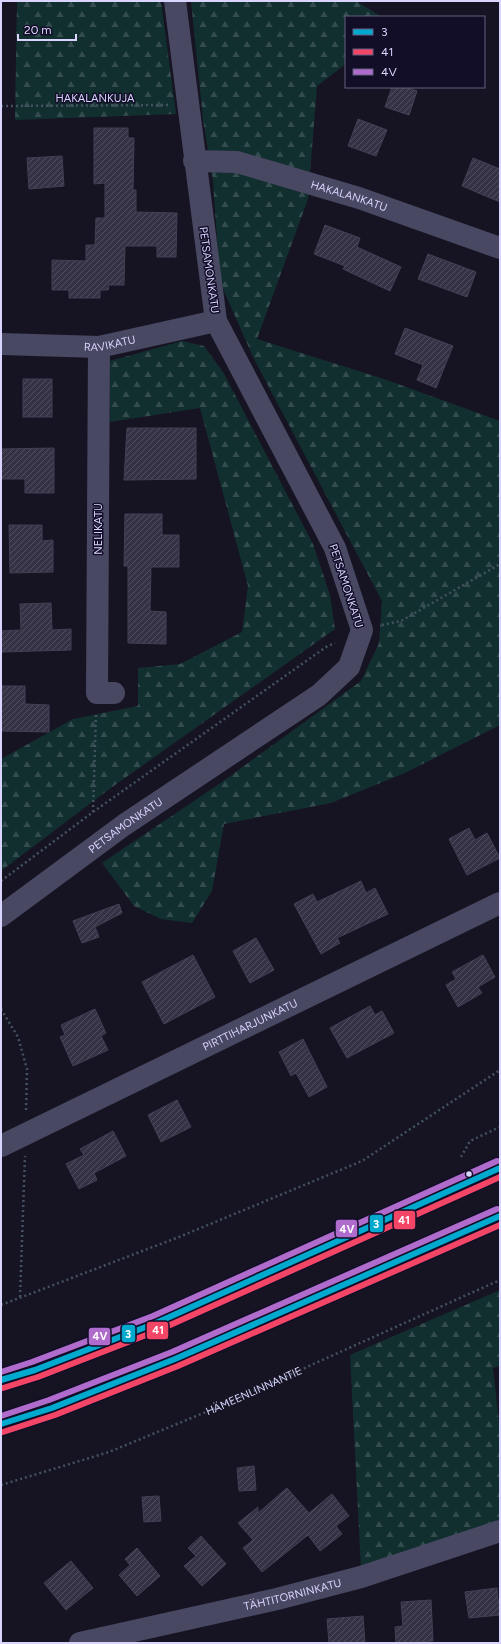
<svg xmlns="http://www.w3.org/2000/svg" width="501" height="1644" font-family="Figtree,sans-serif">
	<style>
		.forest { fill: url(#forest-firs) }
		.building { fill: url(#building-hatch); stroke: #433f56 }
		.lines { fill: none; stroke-linecap: round; stroke-linejoin: round }
		.path { stroke: #435162; stroke-width: 2.5; stroke-dasharray: 2 3; stroke-linecap: butt }
		.minor { stroke: #494863; stroke-width: 22 }
		.major { stroke: #5d5374; stroke-width: 22 }
		.bus-1-casing { stroke: #120e28; stroke-width: 9 }
		.bus-2-casing { stroke: #120e28; stroke-width: 9 }
		.bus-3-casing { stroke: #120e28; stroke-width: 9 }
		.bus-1 { stroke: #00a9ce; stroke-width: 6 }
		.bus-2 { stroke: #f34667; stroke-width: 6 }
		.bus-3 { stroke: #b06ccc; stroke-width: 6 }
		.bus-dot { fill: #dad5ff; stroke: #120e28; stroke-width: 1.5 }
		.labels { text-anchor: middle; dominant-baseline: central; stroke-width: 3; stroke-linejoin: round; paint-order: stroke }
		.street-label { font-size: 11px; fill: #dad5ff; stroke: #120e28 }
		.line-badge { stroke: #120e28; stroke-width: 1.5 }
		.badge-label { font-size: 11px; text-anchor: middle; font-weight: bold; fill: #fff }
	</style>
	<defs>
		<pattern id="forest-firs" width="22" height="20" patternUnits="userSpaceOnUse"><rect width="22" height="20" fill="#122f2f"/><path d="M5 1l3.5 6h-7zM16 11l3.5 6h-7z" fill="#344c4e"/></pattern>
		<pattern id="building-hatch" width="6" height="6" patternUnits="userSpaceOnUse"><rect width="6" height="6" fill="#343244"/><path d="M-1 1l2-2M0 6l6-6M5 7l2-2" fill="none" stroke="#514f60"/></pattern>
	</defs>
	<rect width="100%" height="100%" fill="#161422"/>
	<g class="forest">
		<path d="M17 1H161L176 114 15 120Z"/>
		<path d="M191 1H356L382 17H346V64L317 86 308 199 257 339 384 379 500 421V725L405 773 331 803 224 824 212 891 192 923 161 919 134 906 102 863 222 782 361 681 379 643 382 601 254 359 220 282 213 181 203 119Z"/>
		<path d="M182 341 204 346 223 372 313 544 330 595 335 629 108 790 1 871V759L73 719 138 706V668L180 664 242 632 248 586 200 408 110 422V361Z"/>
		<path d="M500 1290V1366L493 1368 500 1431V1520L419 1551 361 1568 350 1355Z"/>
	</g>
	<g class="building">
		<path d="M392 87H405L417 91 409 115 385 107Z"/>
		<path d="M358 119 387 130 376 156 348 146Z"/>
		<path d="M94 128H128V138H134L133 190H136V212L177 213 176 257H157V246H125L124 285H109L108 290H100V298H69V290H52V260L86 261V245H95L96 218H105V183L94 184Z"/>
		<path d="M62 156 64 186 29 189 27 158Z"/>
		<path d="M473 158 500 169V202L462 186Z"/>
		<path d="M325 225 360 238 357 247 401 267 390 291 343 269 345 266 314 254Z"/>
		<path d="M428 254 476 272 467 297 418 279Z"/>
		<path d="M405 328 453 346 436 388 417 380 423 365 395 354Z"/>
		<rect x="23" y="379" width="29" height="38"/>
		<path d="M127 428H196V479L124 480Z"/>
		<path d="M54 448V493H25V479H1V449Z"/>
		<path d="M125 514H162V535H179V567H151L150 611 166 612V644L128 643V566H124Z"/>
		<path d="M9 525H42V541L53 540V572L10 573Z"/>
		<path d="M51 603 52 630 71 629V650L1 652V631L21 630 20 604Z"/>
		<path d="M2 686H25V704L49 705V732L1 731Z"/>
		<path d="M469 828 475 840 487 833 500 858 467 875 449 839Z"/>
		<path d="M361 881 366 893 375 888 388 914 337 938 340 943 321 954 294 904 313 894 317 902Z"/>
		<path d="M119 904 122 913 95 927 99 937 82 943 73 921Z"/>
		<path d="M256 938 274 970 250 983 233 951Z"/>
		<path d="M193 955 215 997 164 1024 142 982Z"/>
		<path d="M483 955 495 977 478 987 482 993 458 1007 446 985 456 979 452 972Z"/>
		<path d="M370 1006 375 1015 382 1011 394 1033 347 1058 330 1028Z"/>
		<path d="M95 1009 106 1033 101 1036 108 1050 73 1066 60 1037 65 1035 61 1025Z"/>
		<path d="M303 1039 327 1087 309 1097 296 1073 291 1076 279 1052Z"/>
		<path d="M177 1100 191 1127 161 1142 148 1115Z"/>
		<path d="M113 1131 126 1156 94 1173 97 1180 79 1189 66 1164 84 1155 80 1149Z"/>
		<path d="M254 1466 256 1490 239 1491 237 1468Z"/>
		<path d="M287 1488 309 1513 332 1494 349 1516 336 1526 342 1534 320 1551 308 1535 262 1572 243 1548 253 1540 238 1523 258 1507V1513Z"/>
		<path d="M159 1496 161 1521 144 1522 142 1497Z"/>
		<path d="M201 1536 226 1564 202 1586 184 1566 196 1556 188 1548Z"/>
		<path d="M137 1548 160 1576 137 1596 119 1575 130 1565 125 1559Z"/>
		<path d="M71 1561 93 1588 66 1610 44 1583Z"/>
		<path d="M497 1588 498 1600H500V1615L469 1618 465 1592Z"/>
		<path d="M431 1600 433 1641 396 1643 395 1627 403 1626 401 1602Z"/>
		<path d="M363 1616 365 1643H329L327 1619Z"/>
	</g>
	<g class="lines">
		<g class="path">
			<path d="M1 106 168 105"/>
			<path d="M382 625 401 621 500 564"/>
			<path d="M93 812 96 713"/>
			<path d="M1 881 93 812 326 647 335 643"/>
			<path d="M1 1009 18 1037 27 1069 26 1111"/>
			<path d="M461 1157 470 1141 500 1127"/>
			<path d="M20 1297 25 1156"/>
			<path d="M1 1305 179 1237 362 1161 500 1070"/>
			<path id="s1" d="M1 1485 109 1452 218 1407 500 1280"/>
		</g>
		<g class="minor">
			<path id="s2" d="M194 161 237 162 359 198 500 248"/>
			<path id="s3" d="M1 344 99 347 216 321"/>
			<path d="M99 347 97 693H114"/>
			<path id="s4" d="M1 916 124 825 319 695 349 667 362 630 335 548 216 321 175 1"/>
			<path id="s5" d="M1 1146 500 903"/>
			<path id="s6" d="M80 1643 277 1599 361 1577 500 1531"/>
		</g>
		<g class="major">
			<path d="M1 1380 35 1370 156 1323 500 1168"/>
			<path d="M1 1424 52 1408 175 1359 500 1216"/>
		</g>
		<g class="bus-1-casing">
			<g id="bus-1">
				<path d="M1 1380 35 1370 156 1323 500 1168"/>
				<path d="M1 1424 52 1408 175 1359 500 1216"/>
			</g>
		</g>
		<g class="bus-2-casing">
			<g id="bus-2">
				<path d="M3 1388 38 1377 159 1330 500 1177"/>
				<path d="M3 1432 55 1415 178 1366 500 1225"/>
			</g>
		</g>
		<g class="bus-3-casing">
			<g id="bus-3">
				<path d="M1 1372 32 1362 153 1316 497 1161"/>
				<path d="M1 1416 49 1400 172 1352 497 1209"/>
			</g>
		</g>
		<use href="#bus-1" class="bus-1"/>
		<use href="#bus-2" class="bus-2"/>
		<use href="#bus-3" class="bus-3"/>
	</g>
	<circle class="bus-dot" cx="469" cy="1174" r="3.5"/>
	<g class="labels">
		<g class="street-label">
			<text x="95" y="98">HAKALANKUJA</text>
			<text stroke="none"><textPath href="#s2" startOffset="160">HAKALANKATU</textPath></text>
			<text transform="translate(209 270) rotate(82)">PETSAMONKATU</text>
			<text stroke="none"><textPath href="#s3" startOffset="109">RAVIKATU</textPath></text>
			<text transform="translate(98 529) rotate(-90)">NELIKATU</text>
			<text transform="translate(346 586) rotate(72)">PETSAMONKATU</text>
			<text stroke="none"><textPath href="#s4" startOffset="154">PETSAMONKATU</textPath></text>
			<text stroke="none"><textPath href="#s5" startOffset="277">PIRTTIHARJUNKATU</textPath></text>
			<text stroke="none"><textPath href="#s1" startOffset="270">HÄMEENLINNANTIE</textPath></text>
			<text stroke="none"><textPath href="#s6" startOffset="218">TÄHTITORNINKATU</textPath></text>
		</g>
	</g>
	<g class="line-badge">
		<rect x="393" y="1210" width="23" height="20" rx="4" fill="#f34667"/>
		<rect x="369" y="1214" width="15" height="19" rx="4" fill="#00a9ce"/>
		<rect x="335" y="1219" width="23" height="19" rx="4" fill="#b06ccc"/>
		<rect x="146" y="1321" width="23" height="19" rx="4" fill="#f34667"/>
		<rect x="121" y="1324" width="15" height="19" rx="4" fill="#00a9ce"/>
		<rect x="88" y="1327" width="23" height="19" rx="4" fill="#b06ccc"/>
	</g>
	<g class="badge-label">
		<text x="404" y="1224">41</text>
		<text x="376" y="1228">3</text>
		<text x="347" y="1233">4V</text>
		<text x="158" y="1334">41</text>
		<text x="128" y="1338">3</text>
		<text x="100" y="1340">4V</text>
	</g>
	<rect width="501" height="1644" fill="none" stroke="#dad5ff" stroke-width="4"/>
	<rect x="345" y="16" width="140" height="72" fill="#120e28" stroke="#625e7e"/>
	<rect x="353" y="29" width="20" height="6" fill="#00a9ce" stroke="#625e7e"/>
	<text x="381" y="36" font-size="12" fill="#dad5ff">3</text>
	<rect x="353" y="49" width="20" height="6" fill="#f34667" stroke="#625e7e"/>
	<text x="381" y="56" font-size="12" fill="#dad5ff">41</text>
	<rect x="353" y="69" width="20" height="6" fill="#b06ccc" stroke="#625e7e"/>
	<text x="381" y="76" font-size="12" fill="#dad5ff">4V</text>
	<path d="M18 34v6h58v-6" fill="none" stroke="#dad5ff" stroke-width="2"/>
	<text x="24" y="34" font-size="12" fill="#dad5ff" stroke="#120e28" stroke-width="3" paint-order="stroke">20 m</text>
</svg>
